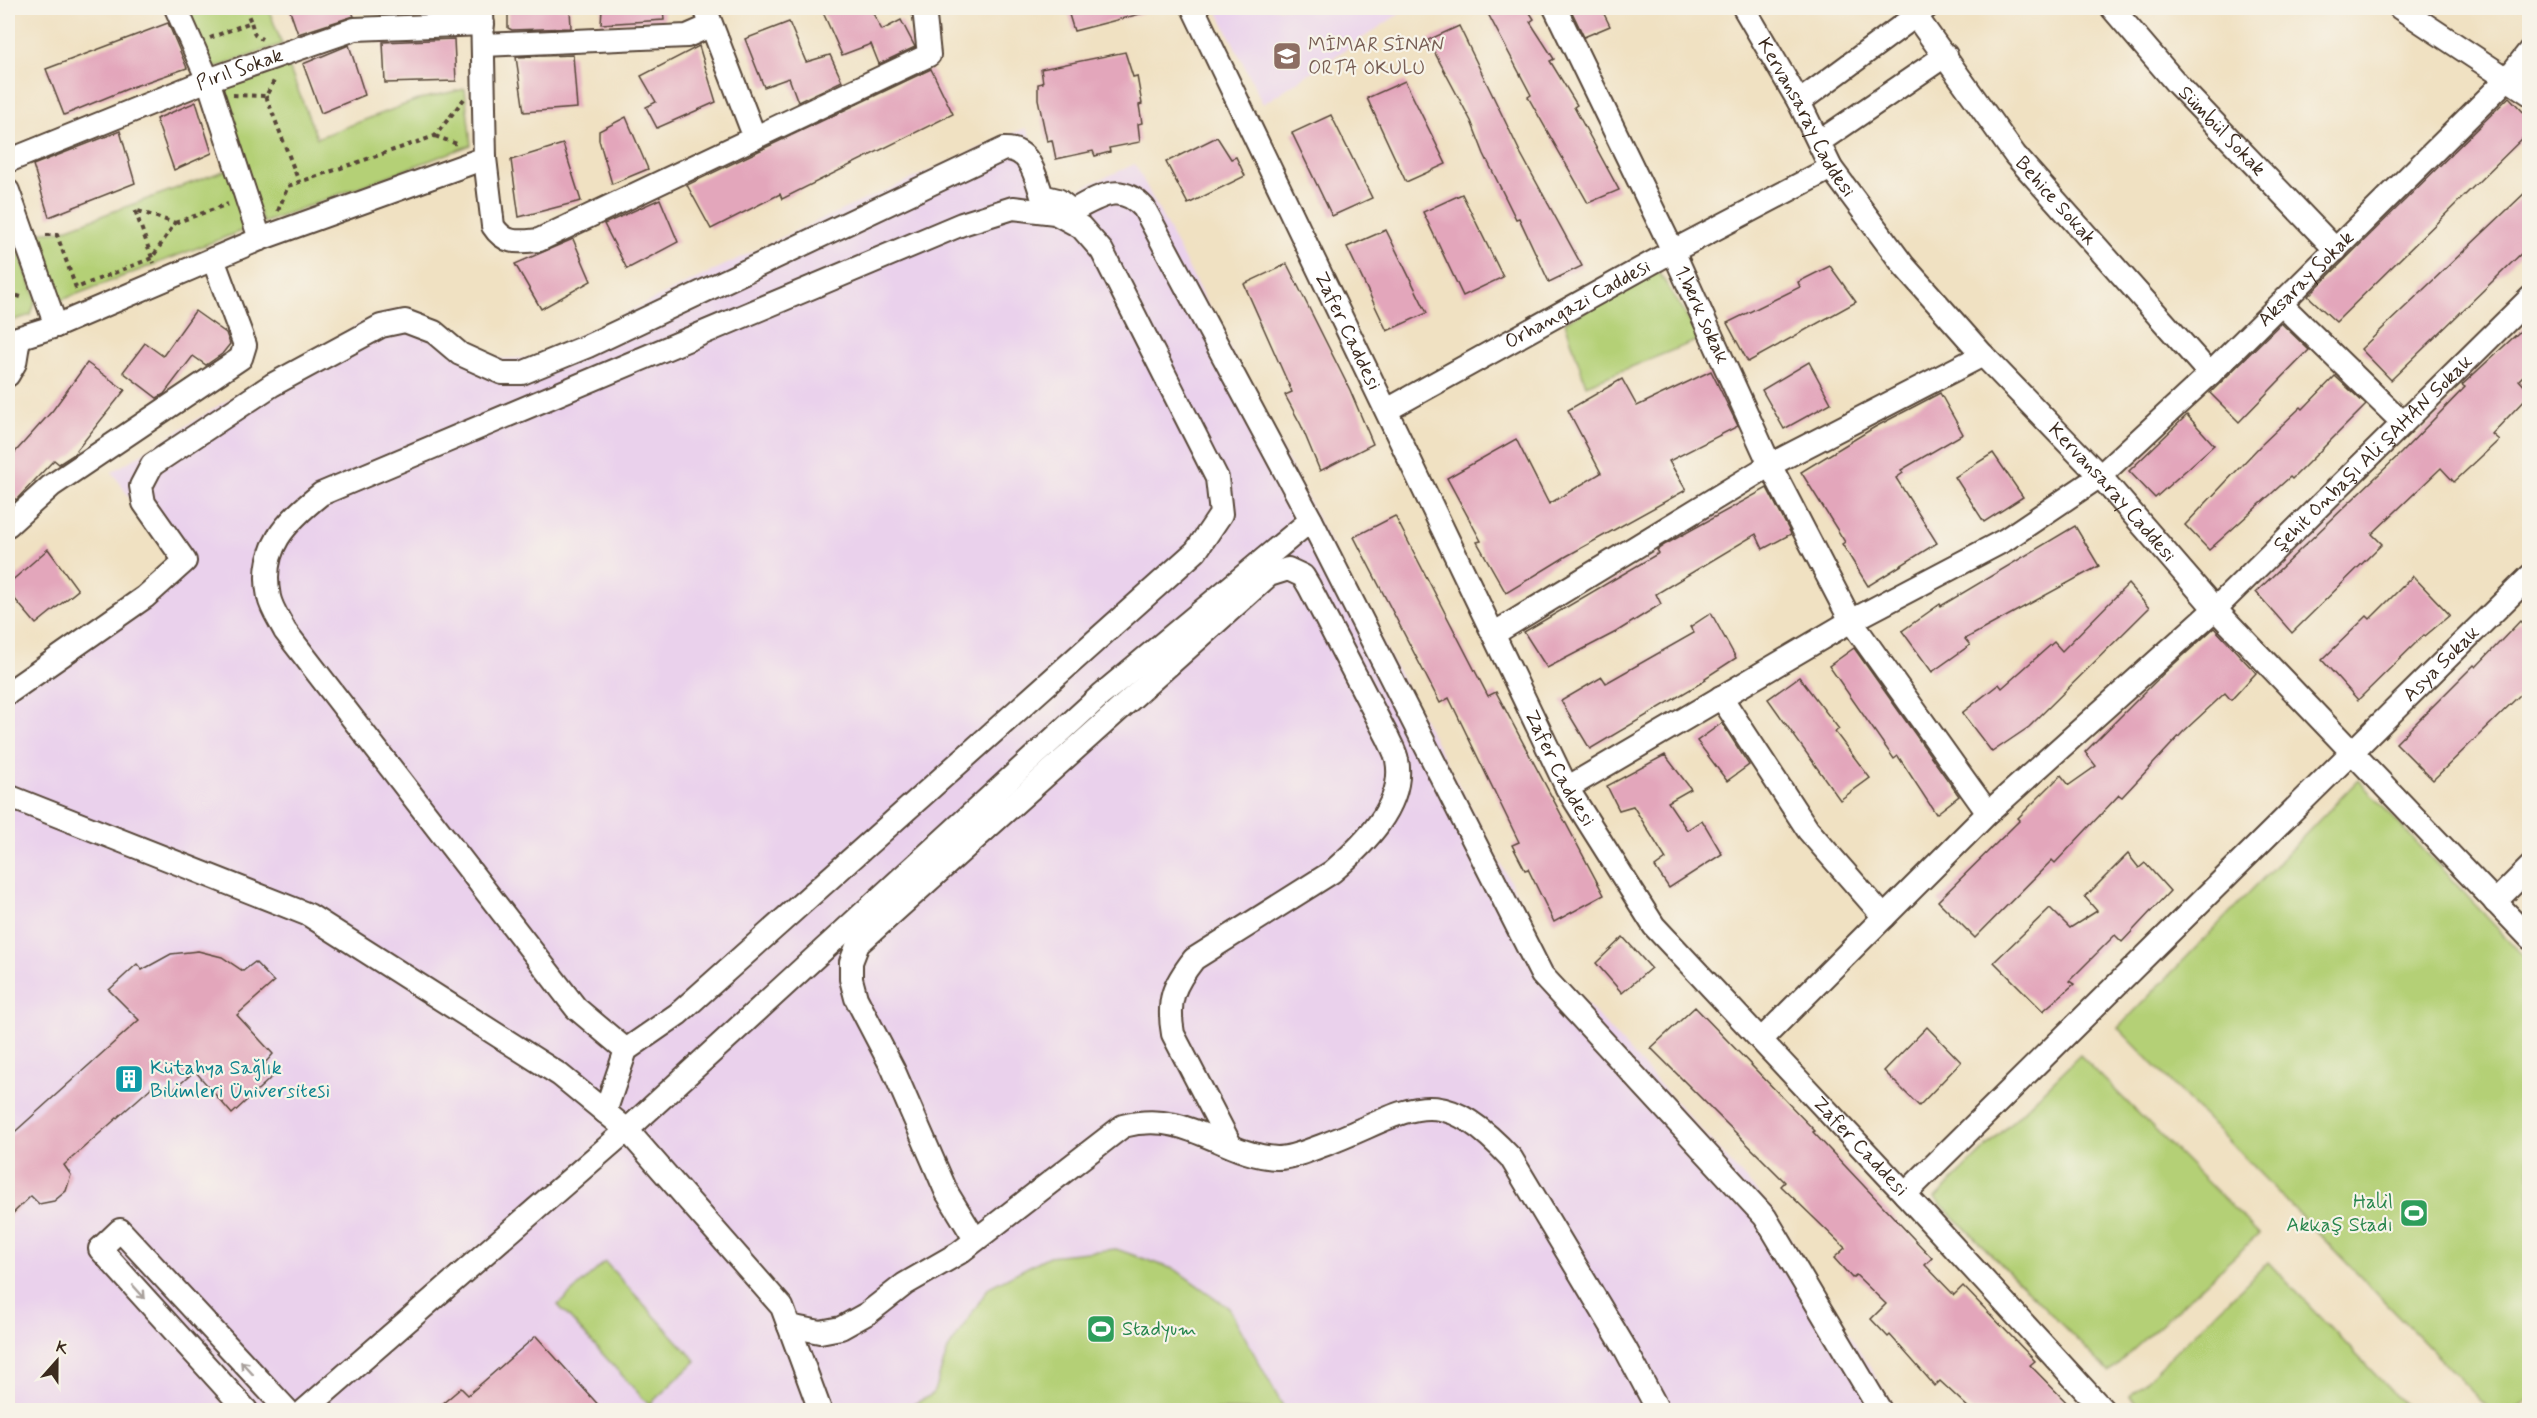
<svg xmlns="http://www.w3.org/2000/svg" width="2537" height="1418" font-family="Mynerve,sans-serif">
	<style>
		.built { fill: #ead1ec }
		.green { fill: #b4d076; stroke: #787d4a; stroke-width: 1.5 }
		.building { fill: #e3a6bb }
		.lines { fill: none; stroke-linecap: round; stroke-linejoin: round }
		.minor-casing { stroke: #564537; stroke-width: 26 }
		.path { stroke: #564537; stroke-width: 4; stroke-dasharray: 4.5 4.5; stroke-linecap: butt }
		.minor { stroke: #fff; stroke-width: 22 }
		.oneway { stroke: #a79f9a }
		.labels { text-anchor: middle; dominant-baseline: central; stroke-width: 4.5; stroke-linejoin: round; paint-order: stroke }
		.education-label { font-size: 20px; fill: #785e54; stroke: #f7f3e8; text-anchor: start }
		.street-label { font-size: 20px; fill: #3b2a1e; stroke: #f7f3e8 }
		.culture-label { font-size: 20px; fill: #0d838f; stroke: #f7f3e8; text-anchor: start }
		.leisure-label { font-size: 20px; fill: #27864d; stroke: #f7f3e8; text-anchor: end }
	</style>
	<rect width="100%" height="100%" fill="#f7f3e8"/>
	<filter id="ink" filterUnits="userSpaceOnUse"><feTurbulence type="fractalNoise" baseFrequency=".0167" numOctaves="2"/><feDisplacementMap in="SourceGraphic" scale="12" xChannelSelector="R" yChannelSelector="G"/><feConvolveMatrix kernelMatrix="1 2 1 2 8 2 1 2 1" color-interpolation-filters="sRGB"/></filter>
	<filter id="wash" filterUnits="userSpaceOnUse"><feTurbulence type="fractalNoise" baseFrequency=".008" numOctaves="4" result="noise"/><feDisplacementMap in="SourceGraphic" scale="24" xChannelSelector="R" yChannelSelector="G"/><feGaussianBlur stdDeviation="1.35" result="paint"/><feColorMatrix in="noise" values="0 0 0 0 0 0 0 0 0 0 0 0 0 0 0 0 0 1.4 0 .05"/><feComposite in="paint" operator="in"/></filter>
	<g filter="url(#wash)">
		<rect width="100%" height="100%" fill="#f0e1c2"/>
		<g class="built">
			<path d="M1216 8H1408L1263 104Z"/>
			<path d="M1026 128 1055 186 1070 193 1135 164 1351 584 1559 973 1772 1209 1896 1410H8V681L120 604 173 561 112 472 257 382 369 319 394 310 420 312 474 349 501 359 532 358 802 228Z"/>
		</g>
		<g class="green">
			<path d="M185 8H268L282 44 210 70Z"/>
			<path d="M283 65H288L317 138 420 99 465 89 471 145 263 223 216 85Z"/>
			<path d="M229 169 249 228 59 301 33 233 60 231Z"/>
			<path d="M8 223 36 299 31 315 8 322Z"/>
			<path d="M1658 271 1701 339 1586 385 1565 322Z"/>
			<path d="M2358 780 2529 962 2530 1398 2514 1410H2490L2118 1028Z"/>
			<path d="M2080 1055 2259 1234 2109 1372 1935 1198Z"/>
			<path d="M1116 1249 1176 1270 1229 1308 1285 1410H903L933 1394 948 1350 989 1287 1049 1256Z"/>
			<path d="M605 1262 696 1361 649 1405 558 1305Z"/>
			<path d="M2268 1262 2409 1410H2143L2130 1396Z"/>
		</g>
		<g id="blocks">
			<g class="building">
				<path d="M289 8H350L354 16 298 34Z"/>
				<path d="M423 8H469V11L424 13Z"/>
				<path d="M508 8H570L571 28 512 30 508 28Z"/>
				<path d="M602 8H663L664 20 601 24Z"/>
				<path d="M821 8H870L882 30 901 20 915 47 879 64 871 44 842 55Z"/>
				<path d="M1067 8H1144V13L1074 31Z"/>
				<path d="M1485 8H1527L1534 19 1530 22 1554 59 1550 61 1577 105 1574 107 1619 190 1588 203 1528 97 1531 95Z"/>
				<path d="M1570 8H1601L1610 26 1584 37Z"/>
				<path d="M789 22 806 62 830 55 842 81 798 102 789 78 764 87 745 39Z"/>
				<path d="M168 23 187 68 132 87 64 115 46 69Z"/>
				<path d="M1459 26 1521 154 1582 266 1549 282 1519 218 1516 219 1484 154 1471 121 1428 40Z"/>
				<path d="M454 39 456 81 385 83 383 42Z"/>
				<path d="M349 45 365 95 321 113 303 64Z"/>
				<path d="M699 46 716 102 657 128 646 107 656 102 641 76Z"/>
				<path d="M1125 52 1133 77 1137 76 1142 104 1139 105 1142 123 1138 124 1140 142 1109 148 1110 152 1095 156 1093 151 1056 159 1052 140 1047 141 1038 99V84L1043 83 1041 69Z"/>
				<path d="M573 55 577 108 524 112 516 57Z"/>
				<path d="M931 69 953 114 782 199 780 194 711 229 687 185Z"/>
				<path d="M1405 81 1446 164 1406 182 1367 98Z"/>
				<path d="M2509 97 2529 118V132L2336 322 2308 296Z"/>
				<path d="M196 102 212 153 174 170 156 119Z"/>
				<path d="M1331 115 1372 198 1332 216 1292 133Z"/>
				<path d="M626 117 648 169 612 184 599 140V131Z"/>
				<path d="M120 131 135 183 49 217 33 165Z"/>
				<path d="M1217 137 1231 159 1236 157 1245 176 1188 204 1166 162Z"/>
				<path d="M563 144 581 201 519 217 511 160Z"/>
				<path d="M2529 189V246L2391 380 2361 349Z"/>
				<path d="M1462 194 1503 277 1463 296 1423 212Z"/>
				<path d="M660 199 678 242 627 269 604 224Z"/>
				<path d="M1386 230 1427 313 1387 331 1347 247Z"/>
				<path d="M573 239 591 281 541 309 515 264Z"/>
				<path d="M1287 264 1350 390 1373 444 1320 471 1301 425 1285 395 1292 392 1244 284Z"/>
				<path d="M1830 266 1856 302 1748 362 1727 323 1800 287 1798 282Z"/>
				<path d="M195 311 226 333 230 344 222 354 206 365 193 356 164 394 157 398 123 372 145 343 163 356Z"/>
				<path d="M2281 323 2309 350 2239 422 2210 393Z"/>
				<path d="M2529 323V370L2519 380 2529 391V395L2492 434 2499 440 2454 482 2441 468 2372 534 2382 544 2292 633 2256 592 2401 453 2465 387 2462 385Z"/>
				<path d="M1809 362 1831 403 1784 429 1762 390Z"/>
				<path d="M87 363 125 390 73 455 59 464 54 460 16 500 8 492V460L53 410Z"/>
				<path d="M1711 371 1738 426 1669 461 1686 490 1565 557 1506 593 1477 542 1481 541 1447 478 1516 439 1549 504 1601 473 1568 410 1622 379 1637 406Z"/>
				<path d="M2335 376 2366 405 2292 479 2290 477 2209 550 2185 525 2260 446 2301 407 2303 409Z"/>
				<path d="M1940 393 1963 434 1901 470 1903 473 1896 478 1937 543 1868 586 1842 544 1845 542 1801 472 1875 427Z"/>
				<path d="M2187 415 2214 445 2155 498 2129 471Z"/>
				<path d="M1993 453 2023 497 1984 522 1955 477Z"/>
				<path d="M1767 488 1791 534 1763 549 1756 534 1656 594 1661 604 1616 632 1547 668 1524 632 1659 553 1657 550 1666 544Z"/>
				<path d="M1395 516 1488 696 1496 692 1604 895 1554 922 1528 869 1525 870 1512 845 1519 842 1449 698 1440 703 1354 537Z"/>
				<path d="M2075 526 2099 566 1965 639 1970 645 1932 672 1902 631 1940 604 1941 606Z"/>
				<path d="M48 549 78 590 36 624 8 591V584Z"/>
				<path d="M2413 576 2450 615 2425 636 2424 635 2358 700 2322 660 2367 616 2370 619Z"/>
				<path d="M2128 584 2149 608 2029 727 1992 752 1962 713 1999 684 2002 688 2054 642 2062 651Z"/>
				<path d="M1711 613 1736 658 1705 678 1706 680 1590 749 1561 701 1602 677 1606 683 1694 633 1690 627Z"/>
				<path d="M2520 621 2529 630V701L2522 693 2433 780 2396 743 2474 665 2476 667Z"/>
				<path d="M2214 628 2256 673 2231 700 2225 693 2183 732 2122 797 2119 795 2055 863 2052 860 1975 938 1938 901 2020 820 2018 818 2061 775 2069 785 2096 766 2085 752 2164 673Z"/>
				<path d="M1854 648 1959 796 1936 814 1898 756 1894 759 1829 666Z"/>
				<path d="M1799 677 1839 729 1835 732 1870 778 1840 800 1768 699Z"/>
				<path d="M1722 723 1749 765 1727 781 1697 741Z"/>
				<path d="M1665 755 1691 789 1668 802 1687 830 1702 820 1722 854 1669 888 1655 867 1666 859 1633 806 1619 810 1607 786Z"/>
				<path d="M2128 854 2139 868 2145 863 2170 891 2122 942 2115 935 2069 981 2074 984 2043 1011 1994 962 2050 908 2070 928 2097 911 2085 897Z"/>
				<path d="M1623 937 1651 968 1622 993 1596 963Z"/>
				<path d="M198 951 222 957 243 971 255 962 274 982 237 1015 273 1054 265 1063 275 1074 232 1114 195 1071 172 1091 154 1085 64 1165 71 1175 66 1191 54 1201 39 1204 31 1196 8 1218V1138L139 1020 109 990 137 964 142 970 171 954Z"/>
				<path d="M1695 1007 1815 1131 1813 1132 1932 1258 1925 1265 1954 1295 1963 1286 2035 1361 2030 1365 2074 1410H1971L1940 1381 1935 1386 1890 1335 1888 1337 1871 1319 1886 1304 1856 1275 1852 1278 1834 1258 1845 1248 1781 1186 1785 1182 1651 1048Z"/>
				<path d="M1927 1027 1961 1062 1919 1106 1884 1071Z"/>
				<path d="M536 1336 603 1410H435L461 1388 468 1395Z"/>
			</g>
		</g>
	</g>
	<g filter="url(#ink)">
		<use href="#blocks" fill-opacity="0" stroke="#564537" stroke-width="1.5"/>
		<g class="lines">
			<g class="minor-casing">
				<g id="minor">
					<path d="M176 8 208 80 260 239"/>
					<path d="M482 8 485 158 493 226C505 245 519 242 539 240L929 55 924 8"/>
					<path d="M705 8 755 138"/>
					<path id="s1" d="M1193 8 1567 788 1654 926 1905 1194 2103 1410"/>
					<path id="s2" d="M1555 8 1673 251 1770 465 1851 621 1988 813"/>
					<path id="s3" d="M1744 8 1799 102 1831 168 1904 266 1983 355 2100 476 2215 609 2530 938"/>
					<path id="s4" d="M1910 8 2015 155 2210 374"/>
					<path id="s5" d="M2112 8 2177 84 2336 250"/>
					<path d="M2400 8 2530 94"/>
					<path d="M484 45 687 36 710 26"/>
					<path d="M1799 102 1926 8"/>
					<path d="M1819 142 1946 55"/>
					<path id="s6" d="M8 161 208 80 355 29 483 24"/>
					<path d="M8 191 56 326"/>
					<path d="M2281 304 2403 423"/>
					<path d="M8 341 56 326 260 239 485 158"/>
					<path d="M8 375 15 363 19 338"/>
					<path id="s7" d="M1387 410 1673 251 1831 168"/>
					<path d="M8 525 51 486 241 358 245 345 213 259"/>
					<path d="M1495 633 1770 465 1983 355"/>
					<path d="M8 693 145 597 185 561 144 503 141 486 152 465 272 385 381 326 405 321 434 332 460 354 502 373H522L588 346 1004 149C1030 148 1035 175 1042 196L1058 200 1072 211C1099 197 1120 181 1144 208L1311 520 1542 975 1765 1217 1880 1410"/>
					<path d="M1721 697 1808 830 1884 917"/>
					<path id="s8" d="M1567 788 1851 621 2005 540 2100 476 2210 374 2507 79 2530 50"/>
					<path d="M8 796 309 915 560 1075 627 1130 782 1307 820 1410"/>
					<path d="M2495 902 2530 867"/>
					<path id="s9" d="M1761 1040 1988 813 2215 609 2530 298"/>
					<path d="M605 1112 626 1050 678 1014 1196 551 1221 514 1217 478 1102 251 1081 227 1055 213 1013 208 962 224 321 494C286 522 259 548 269 597 271 608 280 621 285 631L576 1008 626 1050"/>
					<path id="s10" d="M1905 1194 2530 576"/>
					<path d="M975 1239 947 1193 893 1069 856 998 851 979V962L858 944 1269 575 1288 569 1303 576 1309 586 1388 738C1391 745 1396 753 1397 760 1406 805 1362 846 1332 872L1194 959C1173 986 1167 1000 1173 1034L1230 1144"/>
					<path d="M789 1326 820 1332 841 1328 868 1313 905 1284 959 1253 1123 1126C1188 1109 1221 1155 1277 1158 1292 1158 1307 1151 1321 1146 1409 1114 1433 1074 1511 1158L1626 1350 1658 1410"/>
					<path d="M246 1410 100 1249 120 1230 287 1410"/>
					<path d="M305 1410 627 1130 1101 695 1311 520"/>
				</g>
			</g>
			<g class="path">
				<path d="M245 8 251 22"/>
				<path d="M200 12 213 8"/>
				<path d="M210 38 251 22 255 35 262 39"/>
				<path d="M233 95 266 96 275 79"/>
				<path d="M266 96 299 182"/>
				<path d="M435 136 460 145"/>
				<path d="M278 211 288 186 435 136 464 99"/>
				<path d="M175 223 228 204"/>
				<path d="M46 235H57L76 288 152 258 175 223 135 210 152 258 154 263"/>
				<path d="M8 293 24 298"/>
			</g>
			<use href="#minor" class="minor"/>
		</g>
		<defs><path id="oneway-shaft" d="M-6 0H5M1.5-3L5.5 0L1.5 3" fill="none" stroke-width="1.6" stroke-linecap="round" stroke-linejoin="round" transform="scale(1.5)"/></defs>
		<g class="oneway">
			<use href="#oneway-shaft" transform="translate(139 1292) rotate(48)"/>
			<use href="#oneway-shaft" transform="translate(247 1368) rotate(-133)"/>
		</g>
	</g>
	<defs>
		<g id="school-square" transform="scale(1.5)"><rect x="-9" y="-9" width="18" height="18" rx="4" fill="#8d6e63" stroke="#f7f3e8"/><path d="M0-5L7-2L0 1L-7-2ZM-4 1L0 2.5L4 1V4Q0 6-4 4Z" fill="#fff"/></g>
		<g id="building-square" transform="scale(1.5)"><rect x="-9" y="-9" width="18" height="18" rx="4" fill="#0f9aa8" stroke="#f7f3e8"/><path d="M-4-6H4V6H1V3H-1V6H-4ZM-2.5-4.3h1.7v1.8h-1.7ZM.8-4.3h1.7v1.8H.8ZM-2.5-1h1.7V.8h-1.7ZM.8-1h1.7V.8H.8Z" fill="#fff"/></g>
		<g id="stadium-square" transform="scale(1.5)"><rect x="-9" y="-9" width="18" height="18" rx="4" fill="#2e9e5b" stroke="#f7f3e8"/><path d="M0-5a6.5 5 0 1 0 0 10a6.5 5 0 1 0 0-10ZM-3.5-1.8h7v3.6h-7Z" fill="#fff"/></g>
	</defs>
	<g fill-rule="evenodd">
		<use href="#school-square" x="1287" y="56"/>
		<use href="#building-square" x="129" y="1079"/>
		<use href="#stadium-square" x="2414" y="1213"/>
		<use href="#stadium-square" x="1101" y="1329"/>
	</g>
	<g class="labels">
		<g class="education-label">
			<text x="1308" y="45">MİMAR SİNAN<tspan x="1308" dy="23">ORTA OKULU</tspan></text>
		</g>
		<g class="street-label">
			<text stroke="none"><textPath href="#s6" startOffset="249">Pırıl Sokak</textPath></text>
			<text stroke="none"><textPath href="#s3" startOffset="126">Kervansaray Caddesi</textPath></text>
			<text stroke="none"><textPath href="#s5" startOffset="165">Sümbül Sokak</textPath></text>
			<text stroke="none"><textPath href="#s4" startOffset="242">Behice Sokak</textPath></text>
			<text stroke="none"><textPath href="#s8" startOffset="903">Aksaray Sokak</textPath></text>
			<text stroke="none"><textPath href="#s7" startOffset="218">Orhangazi Caddesi</textPath></text>
			<text stroke="none"><textPath href="#s2" startOffset="340">1.berk sokak</textPath></text>
			<text stroke="none"><textPath href="#s1" startOffset="358">Zafer Caddesi</textPath></text>
			<text stroke="none"><textPath href="#s9" startOffset="848">Şehit Onbaşı Ali ŞAHAN Sokak</textPath></text>
			<text stroke="none"><textPath href="#s3" startOffset="612">Kervansaray Caddesi</textPath></text>
			<text stroke="none"><textPath href="#s10" startOffset="754">Asya Sokak</textPath></text>
			<text stroke="none"><textPath href="#s1" startOffset="844">Zafer Caddesi</textPath></text>
			<text stroke="none"><textPath href="#s1" startOffset="1330">Zafer Caddesi</textPath></text>
		</g>
		<g class="culture-label">
			<text x="150" y="1068">Kütahya Sağlık<tspan x="150" dy="23">Bilimleri Üniversitesi</tspan></text>
		</g>
		<g class="leisure-label">
			<text x="2393" y="1202">Halil<tspan x="2393" dy="23">Akkaş Stadı</tspan></text>
			<text x="1122" y="1329" text-anchor="start">Stadyum</text>
		</g>
	</g>
	<rect width="2537" height="1418" fill="none" stroke="#f7f3e8" stroke-width="30"/>
	<g transform="translate(57 1361) rotate(21)" stroke="#f7f3e8" stroke-width="4.5" paint-order="stroke">
	<path d="M0-4.5L10 22L0 15L-10 22Z" fill="#3b2a1e"/>
	<text y="-9" font-size="16" font-weight="bold" text-anchor="middle" fill="#3b2a1e">K</text>
	</g>
</svg>
